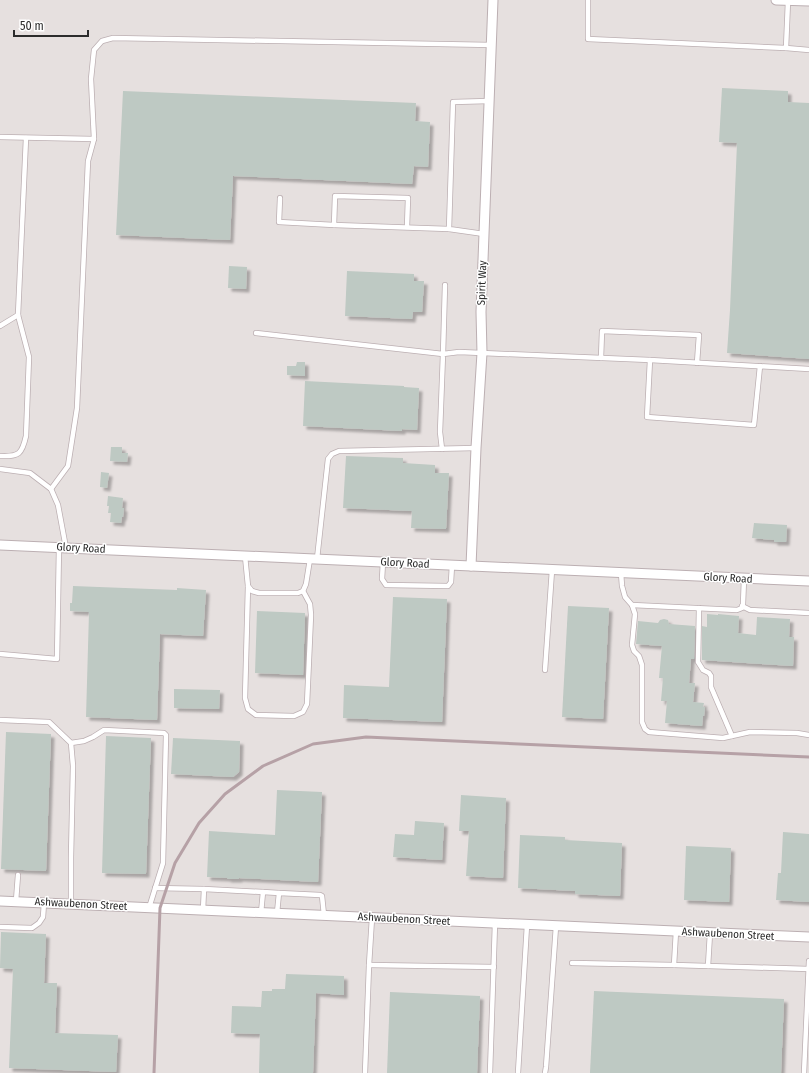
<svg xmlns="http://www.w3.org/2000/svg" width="809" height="1073" font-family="'Fira Sans Condensed',sans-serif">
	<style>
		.industrial { fill: #e6e0df }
		.building { fill: #bec9c3; filter: url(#shadow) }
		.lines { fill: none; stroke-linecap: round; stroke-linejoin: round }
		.service-casing { stroke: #bcafb2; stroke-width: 6 }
		.minor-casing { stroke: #bcafb2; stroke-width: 11 }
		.service { stroke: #fff; stroke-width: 4.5 }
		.minor { stroke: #fff; stroke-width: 9 }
		.rail { stroke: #b6a1a6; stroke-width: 3 }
		.labels { text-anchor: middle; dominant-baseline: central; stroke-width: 3; stroke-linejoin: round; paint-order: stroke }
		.street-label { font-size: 11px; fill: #2c2c2c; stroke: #fff }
	</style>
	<defs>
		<filter id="shadow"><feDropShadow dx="3.5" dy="3.5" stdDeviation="1" flood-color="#0004"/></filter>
	</defs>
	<rect width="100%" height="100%" fill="#deede6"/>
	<rect class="industrial" x="0" y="0" width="809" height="1073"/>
	<g class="building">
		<path d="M722 88 788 91V102L809 103V359L727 353 730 310 737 143 719 142Z"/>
		<path d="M123 91 416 103 415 121 430 122 428 167 414 166 412 184 233 176 230 240 116 235Z"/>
		<path d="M229 266 247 267 246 289 228 288Z"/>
		<path d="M347 271 414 274V281H424L422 312H413L412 319 345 316Z"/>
		<path d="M297 362H305V376L287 375V366H296Z"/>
		<path d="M305 381 404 386V387L419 388 417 430 402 429V431L303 426Z"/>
		<path d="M111 447H122V453H128L127 462 110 461Z"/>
		<path d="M346 456 403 458V463L435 465V473H449L446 529 411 528 412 511 343 508Z"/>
		<path d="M101 472 109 473 107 488 100 487Z"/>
		<path d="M108 496 123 498 122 508H124L123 517H122L121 523 110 522 111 513H108L109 506H107Z"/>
		<path d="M754 523 787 525 786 542H774V540L752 538Z"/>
		<path d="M73 586 177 590V588L206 590 203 636 160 634 157 720 86 717 89 612 70 611V603H72Z"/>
		<path d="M393 597 447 599 442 722 343 718 344 685 389 687Z"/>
		<path d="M568 606 609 608 603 719 562 717Z"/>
		<path d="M257 611 305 613 303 675 255 673Z"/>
		<path d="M707 614 718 615V614L739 616 738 633 756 635 757 617 790 619 789 637H794L793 666 702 660V626L707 627Z"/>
		<path d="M664 619 668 620 669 624 695 626 694 659H691L689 683H695L693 702 704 703 703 707H705L704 716H703L702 726 665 723 667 701H661L663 678H659L662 646 636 644 638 621 658 623 660 620Z"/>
		<path d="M174 689 220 690 219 709 174 708Z"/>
		<path d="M6 732 51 734 46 871 1 869Z"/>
		<path d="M106 736 151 738 146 874 102 873Z"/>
		<path d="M173 738 240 741 239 772 233 777 171 774Z"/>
		<path d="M277 790 322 792 318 882 239 878V879H227L228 878 207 877 209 831 275 835Z"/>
		<path d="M461 795 506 798 503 878 466 876 469 831H459Z"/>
		<path d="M415 821 444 823 442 860 393 857 395 834 414 835Z"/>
		<path d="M783 832 809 834V902L776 900 778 873H781Z"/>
		<path d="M520 835 565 837V840L622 843 620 896 575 894V891L518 888Z"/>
		<path d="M686 846 731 848 729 902 684 900Z"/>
		<path d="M1 932 46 934 44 983H57L55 1033 118 1035 116 1072 9 1068 13 969 0 968Z"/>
		<path d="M286 974 344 976V995L316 993 313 1073H259L260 1034 231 1033 232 1006 261 1007 262 991H272V989H285Z"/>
		<path d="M594 991 784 999 781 1073H590Z"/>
		<path d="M390 992 480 996 477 1073H387Z"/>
	</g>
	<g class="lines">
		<g class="service-casing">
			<g id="service">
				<path d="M588 0V39L786 48 788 1"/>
				<path d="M786 48 809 50"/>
				<path d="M0 137 94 139"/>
				<path d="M280 198 279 222 334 225 449 229"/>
				<path d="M334 225 335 196 408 198 407 227"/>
				<path d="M484 234 449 229 453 102 489 101"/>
				<path d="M0 326 18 315"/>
				<path d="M256 333 443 354 445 285"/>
				<path d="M601 358 602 331 699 335 697 363"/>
				<path d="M650 360 647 417 754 425 760 366"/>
				<path d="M442 449 440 432 443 354 459 352 482 353 650 360 809 369"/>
				<path d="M0 456C19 457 22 454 26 436L29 357 18 315 26 138"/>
				<path d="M0 469 30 473 51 489 58 505 66 548"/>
				<path d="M51 489 68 466 77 408 88 161 94 139 91 79 94 50 102 41 113 38 492 45"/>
				<path d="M245 556 248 586 252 591 259 593H298L303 591 306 584 310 559"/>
				<path d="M317 559 328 459 332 454 339 451 476 448"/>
				<path d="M383 562 382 579 386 585 448 586 451 582 452 565"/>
				<path d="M621 573 622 586 625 597 632 605 635 614 632 645 634 651 639 656 642 665V722L645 729 649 732 723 738 750 732 797 733 809 735"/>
				<path d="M248 586 245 698 248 709 256 715 294 716 303 712 307 704 311 615 310 604 303 591"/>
				<path d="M632 605 737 610 742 608 743 604 744 579"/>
				<path d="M742 606 750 610 809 613"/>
				<path d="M699 608 698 662 703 670 709 673 711 676V687L732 736"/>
				<path d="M0 654 57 659 59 547"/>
				<path d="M545 670 552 570"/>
				<path d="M0 720 49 722 71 743 73 766 71 857V904"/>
				<path d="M71 743 84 741 93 737 104 730 164 733 166 735 163 863 149 908"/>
				<path d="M155 888 204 889"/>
				<path d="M16 901 18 875"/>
				<path d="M203 910 204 889 263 892"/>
				<path d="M261 913 263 892 279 893"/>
				<path d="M277 913 279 893 320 895 322 896 324 915"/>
				<path d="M0 927 32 928 39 923 43 917 44 903"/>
				<path d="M676 931 674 965 708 966"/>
				<path d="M710 933 708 966 809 969"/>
				<path d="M572 963 674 965"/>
				<path d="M369 965 494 967"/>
				<path d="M365 1073 369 965 372 918"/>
				<path d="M490 1073 495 923"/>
				<path d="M518 1073 527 925"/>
				<path d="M545 1073 546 1067 556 926"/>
				<path d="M804 1073 809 961"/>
			</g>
		</g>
		<g class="minor-casing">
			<g id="minor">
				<path d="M776 0 809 1"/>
				<path d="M0 545 809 581"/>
				<path d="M471 566 476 448 482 353 481 312 493 0"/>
				<path d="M0 901 809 937"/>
			</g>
		</g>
		<use href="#service" class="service"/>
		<use href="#minor" class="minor"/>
		<path class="rail" d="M154 1073 160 908 175 863 199 823 225 794 263 766 313 744 366 737 809 757"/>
	</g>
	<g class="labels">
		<g class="street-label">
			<text transform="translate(482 283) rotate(-88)">Spirit Way</text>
			<text transform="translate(81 548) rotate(3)">Glory Road</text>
			<text transform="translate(405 563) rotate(3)">Glory Road</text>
			<text transform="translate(728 578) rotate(3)">Glory Road</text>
			<text transform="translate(81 904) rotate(3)">Ashwaubenon Street</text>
			<text transform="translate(404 919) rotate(3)">Ashwaubenon Street</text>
			<text transform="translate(728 934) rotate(3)">Ashwaubenon Street</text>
		</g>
	</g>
	<path d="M14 30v6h74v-6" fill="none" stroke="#2c2c2c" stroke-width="2"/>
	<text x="20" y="30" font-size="12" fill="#2c2c2c" stroke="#ffffff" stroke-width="3" paint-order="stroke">50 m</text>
</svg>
